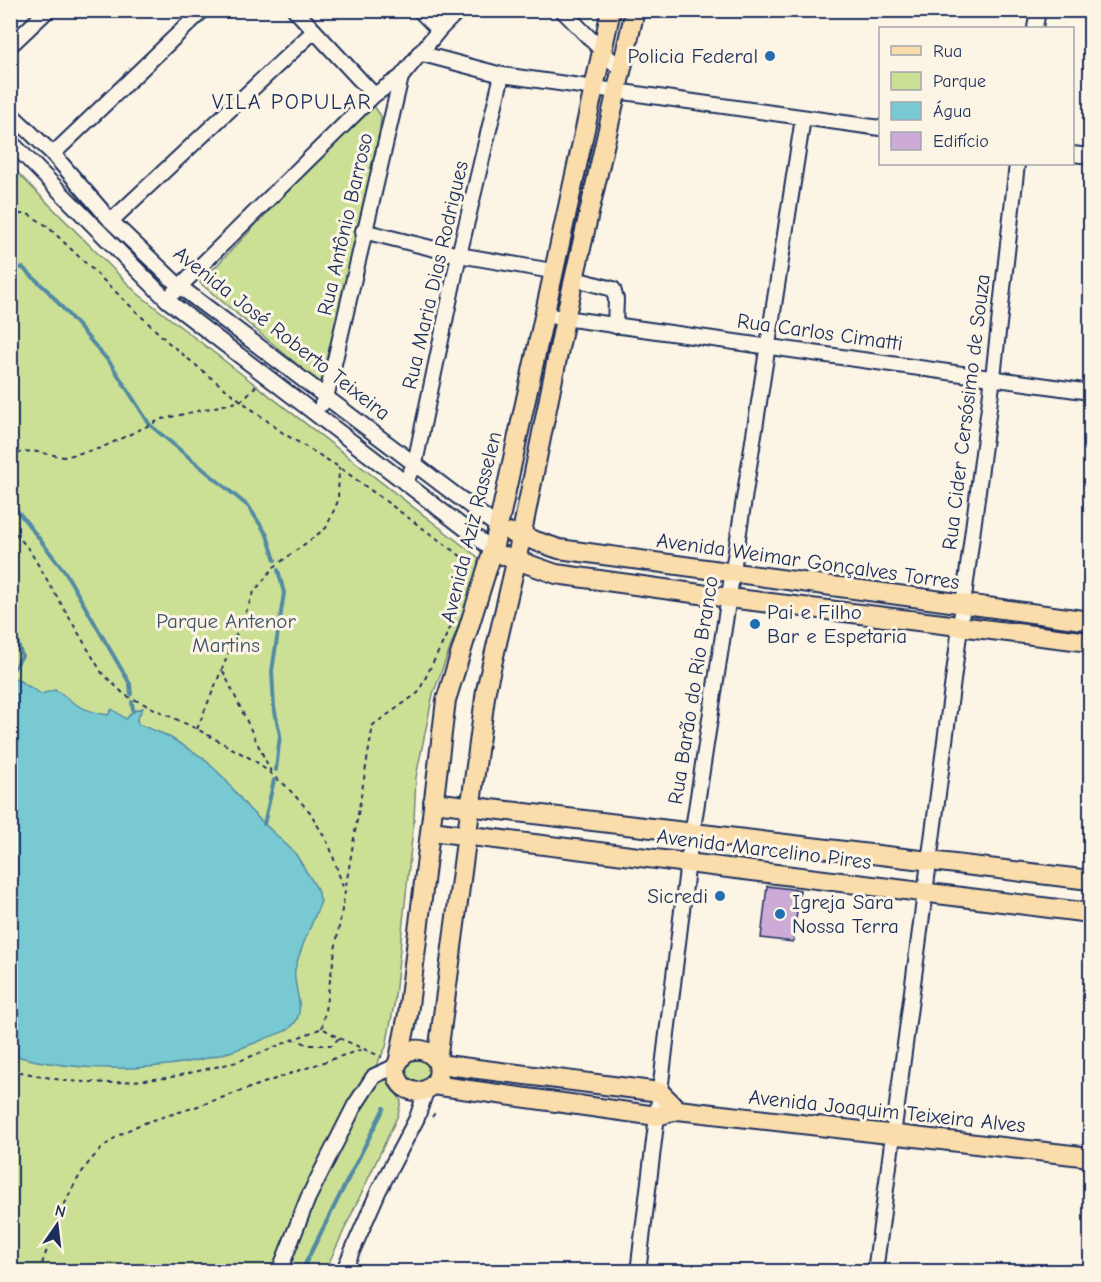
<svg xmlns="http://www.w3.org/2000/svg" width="1101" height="1282" font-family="'Comic Neue',sans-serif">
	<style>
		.green { fill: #cce095; stroke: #74887a; stroke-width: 1.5 }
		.water { fill: #78c9d2; stroke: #538ba4; stroke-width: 1.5 }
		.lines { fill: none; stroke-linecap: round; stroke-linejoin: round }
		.stream { stroke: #538ba4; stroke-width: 4 }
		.building { fill: #ccacd7; stroke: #1b2f5e; stroke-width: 1.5 }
		.minor-casing { stroke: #1b2f5e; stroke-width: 18 }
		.major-casing { stroke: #1b2f5e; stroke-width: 22 }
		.path { stroke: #1b2f5e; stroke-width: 2; stroke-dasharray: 4.5 4.5; stroke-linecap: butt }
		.minor { stroke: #fcf5e5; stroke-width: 14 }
		.major { stroke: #faddab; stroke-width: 18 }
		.poi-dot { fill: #1f6fb2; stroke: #fcf5e5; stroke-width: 2 }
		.labels { text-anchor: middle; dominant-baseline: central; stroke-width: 6; stroke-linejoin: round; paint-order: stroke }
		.poi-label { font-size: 21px; fill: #1b2f5e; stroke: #fcf5e5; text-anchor: end }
		.street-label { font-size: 21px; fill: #1b2f5e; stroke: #fcf5e5 }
		.park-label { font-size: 21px; fill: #3e5269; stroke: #fcf5e5 }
		.neighbourhood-label { font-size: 22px; letter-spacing: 1.5px; fill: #1b2f5e; stroke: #fcf5e5 }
	</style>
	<rect width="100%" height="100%" fill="#fcf5e5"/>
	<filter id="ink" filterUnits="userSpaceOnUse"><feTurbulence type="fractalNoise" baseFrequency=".0167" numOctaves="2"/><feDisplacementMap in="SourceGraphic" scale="12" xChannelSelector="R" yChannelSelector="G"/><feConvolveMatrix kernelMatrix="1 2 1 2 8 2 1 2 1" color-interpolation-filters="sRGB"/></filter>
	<g filter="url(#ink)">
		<g class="green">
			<path d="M374 106 381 116 380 129 323 386 200 283 366 110Z"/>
			<path d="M10 165 137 293 479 558 474 584 433 694 416 777 414 820 394 1005 386 1047 372 1073 374 1082H381L386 1076 401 1101 398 1115 325 1271H11Z"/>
			<circle cx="418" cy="1070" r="12"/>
		</g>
		<path class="water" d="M10 675 41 694 55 690C62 693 65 697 71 701 81 709 96 713 108 715L112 709 126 719 133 711 143 708 137 719 138 724 166 735 202 757 224 778 249 809 295 853 316 887 321 901C313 923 300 947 295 970 292 988 309 1011 291 1027 285 1033 270 1036 262 1040 185 1073 91 1076 11 1055Z"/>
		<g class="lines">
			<g class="stream">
				<path d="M10 266 23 268 48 291 111 364 150 425 249 507 267 535 275 560"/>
				<path d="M10 501 65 572 130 684 131 694"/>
				<path d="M10 620 22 656 10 674"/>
				<path d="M132 702 133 711"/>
				<path d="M276 770 280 735 274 707 272 671 284 593 278 570"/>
				<path d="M264 824 274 780"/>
				<path d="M415 1029 417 1015"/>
				<path d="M301 1272 384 1108"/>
			</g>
		</g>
		<path class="building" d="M767 886 800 890 793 942 761 938Z"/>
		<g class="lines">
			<g class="minor-casing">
				<g id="minor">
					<path d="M295 10 374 95"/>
					<path d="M419 10 439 30"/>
					<path d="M562 10 622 71"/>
					<path d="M1035 28 1038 10"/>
					<path d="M10 46 48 10"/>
					<path d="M419 53 502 75 880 128"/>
					<path d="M10 113 53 154 111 221 179 286 498 527"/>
					<path d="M10 141 167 300 493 550"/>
					<path d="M53 154 203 10"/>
					<path d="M1072 154 1090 156"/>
					<path d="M111 221 314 31"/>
					<path d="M363 231 459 255 552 271"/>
					<path d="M575 279 613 289 616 299 615 326"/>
					<path d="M173 293 374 95 401 77 439 30 459 10"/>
					<path d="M543 315 1090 392"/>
					<path d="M322 404 326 398 401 77"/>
					<path d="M405 483 415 463 459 255 502 75"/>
					<path d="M279 1272 308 1198 355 1105 374 1076 396 1066"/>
					<path d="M343 1272 379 1190 417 1118 426 1091"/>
					<path d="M638 1272 688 861 803 118"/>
					<path d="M875 1272 993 377 1017 164"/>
				</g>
			</g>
			<g class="major-casing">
				<g id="major">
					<path d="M512 533 559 549 1090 621"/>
					<path d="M505 556 556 574 729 598 1090 642"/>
					<path d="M433 802 1090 880"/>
					<path d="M431 831 1090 913"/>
					<path d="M399 1059 408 1014 446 700 493 550 611 10"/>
					<path d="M437 1061C428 1049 417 1047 404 1053L396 1066C396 1082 403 1090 418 1092 435 1089 442 1077 437 1061L486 690 516 562 565 319 635 10"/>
					<path d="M438 1064 660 1092 678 1110"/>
					<path d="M433 1085 657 1116 678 1110 1090 1157"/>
				</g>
			</g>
			<g class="path">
				<path d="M10 213 30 215 47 226 169 343 210 377 283 433 339 467 462 557 471 570"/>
				<path d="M10 460 19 453 32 451 64 457 101 448 162 419 241 401 256 386"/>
				<path d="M10 526 30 551 102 673 125 695 197 729 255 761 285 785 310 812 330 847 343 887"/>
				<path d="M10 578 12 580"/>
				<path d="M223 671 272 774"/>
				<path d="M197 729 254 592 274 567 326 528 338 501 339 467"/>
				<path d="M322 1028 373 725 418 693 453 622"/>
				<path d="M339 1038 382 1057"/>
				<path d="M10 1070 66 1081 110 1083 167 1078 237 1062 322 1028 339 1038 332 1045H309L297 1040"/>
				<path d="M432 1117 437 1110"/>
				<path d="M39 1272C55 1229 70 1174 107 1144 133 1122 164 1118 195 1107 251 1088 307 1067 363 1049"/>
			</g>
			<use href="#minor" class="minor"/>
			<use href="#major" class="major"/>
		</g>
	</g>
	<g class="poi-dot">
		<circle cx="770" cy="56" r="6"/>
		<circle cx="755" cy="624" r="6"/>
		<circle cx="720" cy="896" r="6"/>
		<circle cx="780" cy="914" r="6"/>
	</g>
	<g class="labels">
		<g class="poi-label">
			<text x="758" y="56">Policia Federal</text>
			<text x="767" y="612" text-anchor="start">Pai e Filho<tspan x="767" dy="24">Bar e Espetaria</tspan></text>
			<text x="708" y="896">Sicredi</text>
			<text x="792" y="902" text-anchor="start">Igreja Sara<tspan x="792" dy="24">Nossa Terra</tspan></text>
		</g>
		<g class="street-label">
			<text transform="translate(345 224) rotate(-77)">Rua Antônio Barroso</text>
			<text transform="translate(435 275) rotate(-77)">Rua Maria Dias Rodrigues</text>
			<text transform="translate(820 332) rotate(8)">Rua Carlos Cimatti</text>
			<text transform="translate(282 333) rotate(38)">Avenida José Roberto Teixeira</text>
			<text transform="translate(966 412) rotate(-83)">Rua Cider Cersósimo de Souza</text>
			<text transform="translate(471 527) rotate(-76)">Avenida Aziz Rasselen</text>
			<text transform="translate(808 561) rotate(8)">Avenida Weimar Gonçalves Torres</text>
			<text transform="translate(693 690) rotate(-81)">Rua Barão do Rio Branco</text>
			<text transform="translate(764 849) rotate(7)">Avenida Marcelino Pires</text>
			<text transform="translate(887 1111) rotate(6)">Avenida Joaquim Teixeira Alves</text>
		</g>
		<g class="park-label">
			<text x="226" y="621">Parque Antenor<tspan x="226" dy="24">Martins</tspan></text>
		</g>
		<g class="neighbourhood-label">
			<text x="292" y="102">VILA POPULAR</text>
		</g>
	</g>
	<rect width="1101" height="1282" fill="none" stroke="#fcf5e5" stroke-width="36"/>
	<rect x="18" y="18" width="1065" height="1246" fill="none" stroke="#1b2f5e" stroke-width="2" filter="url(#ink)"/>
	<rect x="879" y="27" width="195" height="138" fill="#fcf5e5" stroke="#a2a6af" stroke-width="1.5"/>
	<rect x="891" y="46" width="30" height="9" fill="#faddab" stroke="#a2a6af" stroke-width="1.5"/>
	<text x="933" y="57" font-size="18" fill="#1b2f5e">Rua</text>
	<rect x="891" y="72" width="30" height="18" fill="#cce095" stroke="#a2a6af" stroke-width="1.5"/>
	<text x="933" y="87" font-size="18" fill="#1b2f5e">Parque</text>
	<rect x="891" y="102" width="30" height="18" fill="#78c9d2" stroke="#a2a6af" stroke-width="1.5"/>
	<text x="933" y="117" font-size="18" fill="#1b2f5e">Água</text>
	<rect x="891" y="132" width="30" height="18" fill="#ccacd7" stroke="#a2a6af" stroke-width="1.5"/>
	<text x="933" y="147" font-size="18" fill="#1b2f5e">Edifício</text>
	<g transform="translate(57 1225) rotate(14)" stroke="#fcf5e5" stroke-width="4.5" paint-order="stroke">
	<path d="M0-4.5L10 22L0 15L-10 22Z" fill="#1b2f5e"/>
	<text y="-9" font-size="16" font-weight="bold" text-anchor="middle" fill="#1b2f5e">N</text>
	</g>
</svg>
